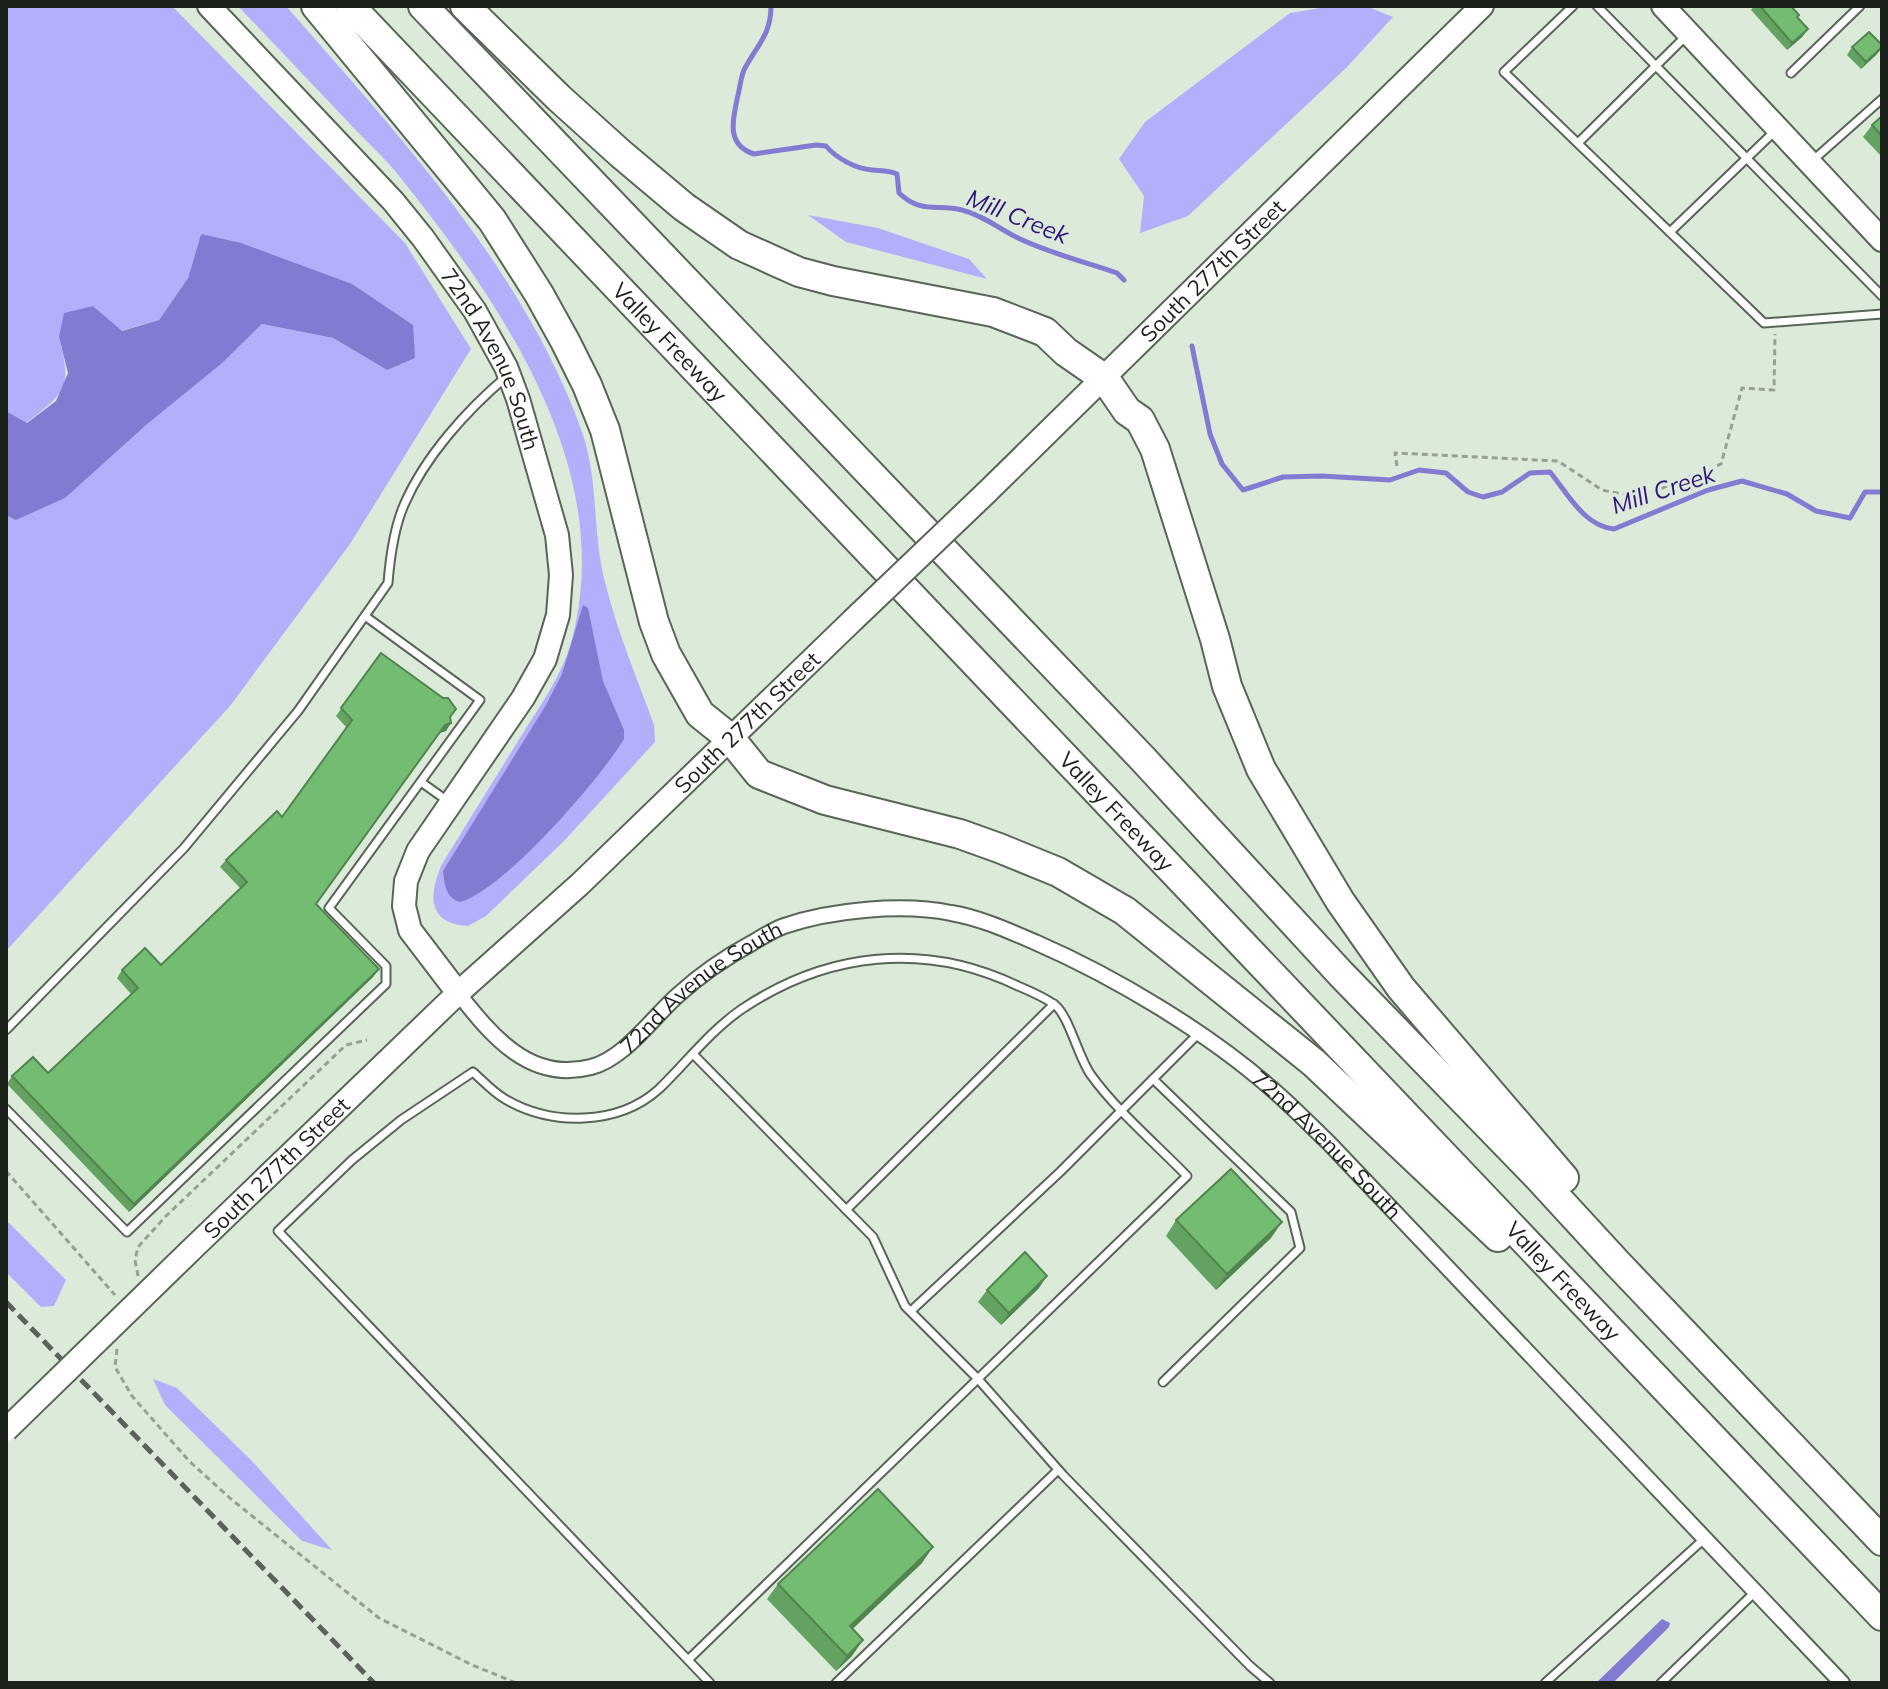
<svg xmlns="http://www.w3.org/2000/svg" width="1888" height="1689" font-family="Mulish,sans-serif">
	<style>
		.green { fill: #b3b0fb }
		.water { fill: #817bd1 }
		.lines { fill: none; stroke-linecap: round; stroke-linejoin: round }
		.stream { stroke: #817bd1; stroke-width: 5 }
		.lane-casing { stroke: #586557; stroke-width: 11 }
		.street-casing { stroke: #586557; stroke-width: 18 }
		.secondary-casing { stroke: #586557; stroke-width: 26 }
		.highway-casing { stroke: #586557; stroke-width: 32 }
		.path { stroke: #96a194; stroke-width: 3; stroke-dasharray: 6 4; stroke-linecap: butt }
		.lane { stroke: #fff; stroke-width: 7 }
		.street { stroke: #fff; stroke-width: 14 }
		.secondary { stroke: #fff; stroke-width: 22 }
		.highway { stroke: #fff; stroke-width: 28 }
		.rail { stroke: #5a6259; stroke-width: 5; stroke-dasharray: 12 6; stroke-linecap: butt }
		.secondary-bridge-casing { stroke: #586557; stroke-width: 26; stroke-linecap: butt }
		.secondary-bridge { stroke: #fff; stroke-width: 22 }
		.wall { fill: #64a261 }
		.shaded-wall { fill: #51844f }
		.building { fill: #74bc71; stroke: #51844f; stroke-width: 2 }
		.labels { text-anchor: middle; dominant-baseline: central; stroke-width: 7; stroke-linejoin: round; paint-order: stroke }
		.street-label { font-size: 22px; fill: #1c211b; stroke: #dceada }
		.water-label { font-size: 24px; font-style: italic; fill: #31157c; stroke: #dceada }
	</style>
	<rect width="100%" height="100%" fill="#dceada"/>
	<g class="green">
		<path d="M6 6H172L405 243 471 349 350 544 230 706 6 951V515L16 519C101 458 186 397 262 324L333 338 387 370 201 234 188 278 159 320 121 331 93 306 59 337C72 387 67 392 26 423L6 411Z"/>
		<path d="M238 6H286C396 132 526 272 582 432 599 480 592 533 605 582 617 631 637 678 654 725L655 742 564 841 486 916 468 926C426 923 429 894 442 864 467 823 493 782 518 741 539 707 564 674 573 635 615 466 500 302 400 177 385 158 367 142 350 124 313 85 275 45 238 6Z"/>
		<path d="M1332 6H1366L1393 17 1347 67 1188 216 1140 233 1144 196 1119 159 1145 122 1290 13Z"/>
		<path d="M808 215 878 228 969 259 987 279 846 242Z"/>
		<path d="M6 1220 66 1280 54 1306 41 1307 6 1272Z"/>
		<path d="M153 1379 177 1388 252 1461 332 1550 302 1541 165 1405Z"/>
	</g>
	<g class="water">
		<path d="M201 234 241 243 352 284 413 325 415 358 387 370 333 338 262 324 222 363 146 425 65 498 16 520 6 515V411L27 423 56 401 68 373 59 337 64 313 93 306 122 331 159 320 188 278Z"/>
		<path d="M583 605 588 608 603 681 624 730V739C600 779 504 890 460 902 445 897 445 885 443 871L546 705 562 674Z"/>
		<path d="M1662 1619 1670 1623 1669 1627 1613 1683H1596Z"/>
	</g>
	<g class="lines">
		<g class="stream">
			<path d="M771 6C771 36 756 46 744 70 741 77 740 87 738 95 733 118 725 145 754 154L816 145 826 146C836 158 856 169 872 170 882 171 887 170 897 174L899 193C921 214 937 204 962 210 983 215 999 229 1018 238 1049 253 1085 262 1117 273L1124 280"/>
			<path d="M1192 346 1210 434 1222 464 1243 490 1283 477 1322 476 1390 480 1419 470 1446 473 1468 492 1483 497 1502 492 1530 473 1550 472C1568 494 1584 526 1614 529L1708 490 1742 481 1787 494 1816 511 1850 518 1865 492H1882"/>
		</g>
		<g class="lane-casing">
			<g id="lane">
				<path d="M1573 6 1504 72 1764 323 1882 314"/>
				<path d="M1597 6 1882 296"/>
				<path d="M1791 73 1860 6"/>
				<path d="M1578 143 1687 35"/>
				<path d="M1811 162 1882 99"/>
				<path d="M1670 232 1776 130"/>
				<path d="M421 782 449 802"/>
				<path d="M6 1030 184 848 298 711 388 583C390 558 394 528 404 505 425 456 467 410 507 376"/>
				<path d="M693 1054 873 1237 905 1306 978 1379 1063 1475 1250 1666 1270 1683"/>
				<path d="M1153 1079 1291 1212 1300 1248 1163 1382"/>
				<path d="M6 1109 127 1232 386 984V966L329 908 480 700 365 616"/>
				<path d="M846 1210 1054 1004"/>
				<path d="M911 1311 1060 1172 1198 1034"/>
				<path d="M688 1660 1187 1176C1157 1145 1116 1110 1091 1075 1079 1059 1069 1016 1055 1005 1044 997 1030 991 1018 986 925 941 827 952 742 1009 710 1031 686 1063 659 1089 618 1126 551 1126 505 1099 494 1093 483 1081 473 1072L401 1120 352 1160 278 1231 710 1683"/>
				<path d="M836 1683 1058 1470"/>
				<path d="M1545 1683 1704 1539"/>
				<path d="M1661 1683 1755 1592"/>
			</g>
		</g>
		<g class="street-casing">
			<g id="street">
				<path id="s1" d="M458 993C492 1036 530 1083 591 1067 624 1059 653 1017 678 995 700 975 726 957 752 943 762 937 773 930 784 926 831 910 903 903 951 913 981 918 1009 931 1037 943 1115 977 1207 1032 1272 1089 1292 1106 1310 1125 1329 1143L1842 1683"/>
			</g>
		</g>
		<g class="secondary-casing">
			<g id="secondary">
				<path id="s2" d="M209 6 393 201 423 238 475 311 506 367 518 399 557 535 561 575 558 615 545 659 523 698 418 851 406 881 404 906 410 930 458 993"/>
				<path d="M1663 6 1882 240"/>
				<path id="s3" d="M987 492 1482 6"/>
				<path id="s4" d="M190 1251 458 993 580 884 853 620"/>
			</g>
		</g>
		<g class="highway-casing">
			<g id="highway">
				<path d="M316 6 492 220 539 294 565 341 587 385 605 430 654 622 666 654 700 714 730 738 759 774 825 800 960 834 999 848 1058 872 1125 911 1314 1063 1498 1237"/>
				<path id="s5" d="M350 6 1882 1616"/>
				<path d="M423 6 1143 759 1341 974 1538 1177 1618 1264 1882 1541"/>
				<path d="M465 6 559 98 621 154 684 207 739 245 799 272 833 281 993 312 1045 332 1066 352 1105 379 1127 411 1140 420 1155 449 1215 639 1227 686 1261 769 1340 901 1401 988 1564 1178"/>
			</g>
		</g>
		<g class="path">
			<path d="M1397 466 1395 453 1558 461 1602 490 1627 495 1650 493 1721 464 1742 388 1774 390 1775 334"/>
			<path d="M6 1171 115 1295"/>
			<path d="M138 1276 135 1260 138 1247 166 1216 346 1045 367 1040"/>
			<path d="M117 1349 115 1367 132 1396 189 1461 231 1499 379 1618 470 1664 516 1683"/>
		</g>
		<use href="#lane" class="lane"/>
		<use href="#street" class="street"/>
		<use href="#secondary" class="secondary"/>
		<use href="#highway" class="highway"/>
		<path class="rail" d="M6 1302 374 1683"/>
		<g class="secondary-bridge-casing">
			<g id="secondary-bridge">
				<path d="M853 620 987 492"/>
				<path d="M6 1430 190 1251"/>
			</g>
		</g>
		<use href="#secondary-bridge" class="secondary-bridge"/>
	</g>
	<g class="wall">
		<path d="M1754 6H1793L1798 17 1808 29 1802 37 1787 50 1751 10Z"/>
		<path d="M1852 47H1882L1877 54 1861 69 1847 55Z"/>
		<path d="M1882 116V157L1863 137 1872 125Z"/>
		<path d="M381 653 451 717 446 731 439 733 316 904 379 969 373 977 129 1212 7 1084 12 1076 48 1073 131 994 117 978 122 970 161 965 240 888 220 867 226 860 282 817 347 728 336 716Z"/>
		<path d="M1176 1220 1271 1238 1216 1290 1166 1236Z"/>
		<path d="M1039 1288 1001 1325 978 1302 987 1290Z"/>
		<path d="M922 1563 852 1629V1656L836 1671 767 1599 778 1584Z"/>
	</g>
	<g class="shaded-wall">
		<path d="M1808 29 1802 37 1787 50 1792 43Z"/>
		<path d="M1882 47 1877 54 1861 69 1866 62Z"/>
		<path d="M451 723 446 731 439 733 445 725Z"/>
		<path d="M379 969 373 977 129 1212 134 1204Z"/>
		<path d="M1282 1222 1271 1238 1216 1290 1227 1274Z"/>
		<path d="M1047 1276 1039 1288 1001 1325 1009 1313Z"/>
		<path d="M933 1547 922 1563 839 1642 850 1626Z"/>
		<path d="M863 1640 852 1656 836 1671 847 1656Z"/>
	</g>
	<g class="building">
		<path d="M1760 6H1791L1799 15 1797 17 1808 29 1792 43Z"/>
		<path d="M1869 32 1882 45V47L1866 62 1852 47Z"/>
		<path d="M1882 116V136L1872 125Z"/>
		<path d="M381 653 443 698H448L456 709 450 717 451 723 445 725 316 904 379 969 134 1204 12 1076 33 1057 48 1073 138 988 122 970 145 948 161 965 247 882 226 860 277 811 282 817 352 720 341 708Z"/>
		<path d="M1231 1169 1282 1222 1227 1274 1176 1220Z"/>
		<path d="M1025 1252 1047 1276 1009 1313 987 1290Z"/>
		<path d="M878 1489 933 1547 850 1626 863 1640 847 1656 778 1584Z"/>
	</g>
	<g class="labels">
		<g class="street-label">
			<text stroke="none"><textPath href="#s3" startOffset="316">South 277th Street</textPath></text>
			<text stroke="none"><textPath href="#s5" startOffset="464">Valley Freeway</textPath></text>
			<text stroke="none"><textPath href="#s2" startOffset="456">72nd Avenue South</textPath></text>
			<text stroke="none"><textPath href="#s4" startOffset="768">South 277th Street</textPath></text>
			<text stroke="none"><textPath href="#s5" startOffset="1112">Valley Freeway</textPath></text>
			<text stroke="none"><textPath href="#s1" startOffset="300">72nd Avenue South</textPath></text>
			<text stroke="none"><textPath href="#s1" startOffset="1020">72nd Avenue South</textPath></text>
			<text stroke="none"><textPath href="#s4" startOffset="120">South 277th Street</textPath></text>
			<text stroke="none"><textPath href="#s5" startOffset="1760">Valley Freeway</textPath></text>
		</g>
		<g class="water-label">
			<text transform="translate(1018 216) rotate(22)">Mill Creek</text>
			<text transform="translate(1663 489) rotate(-18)">Mill Creek</text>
		</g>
	</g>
	<rect width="1888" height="1689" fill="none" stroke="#1c211b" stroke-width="16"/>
</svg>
